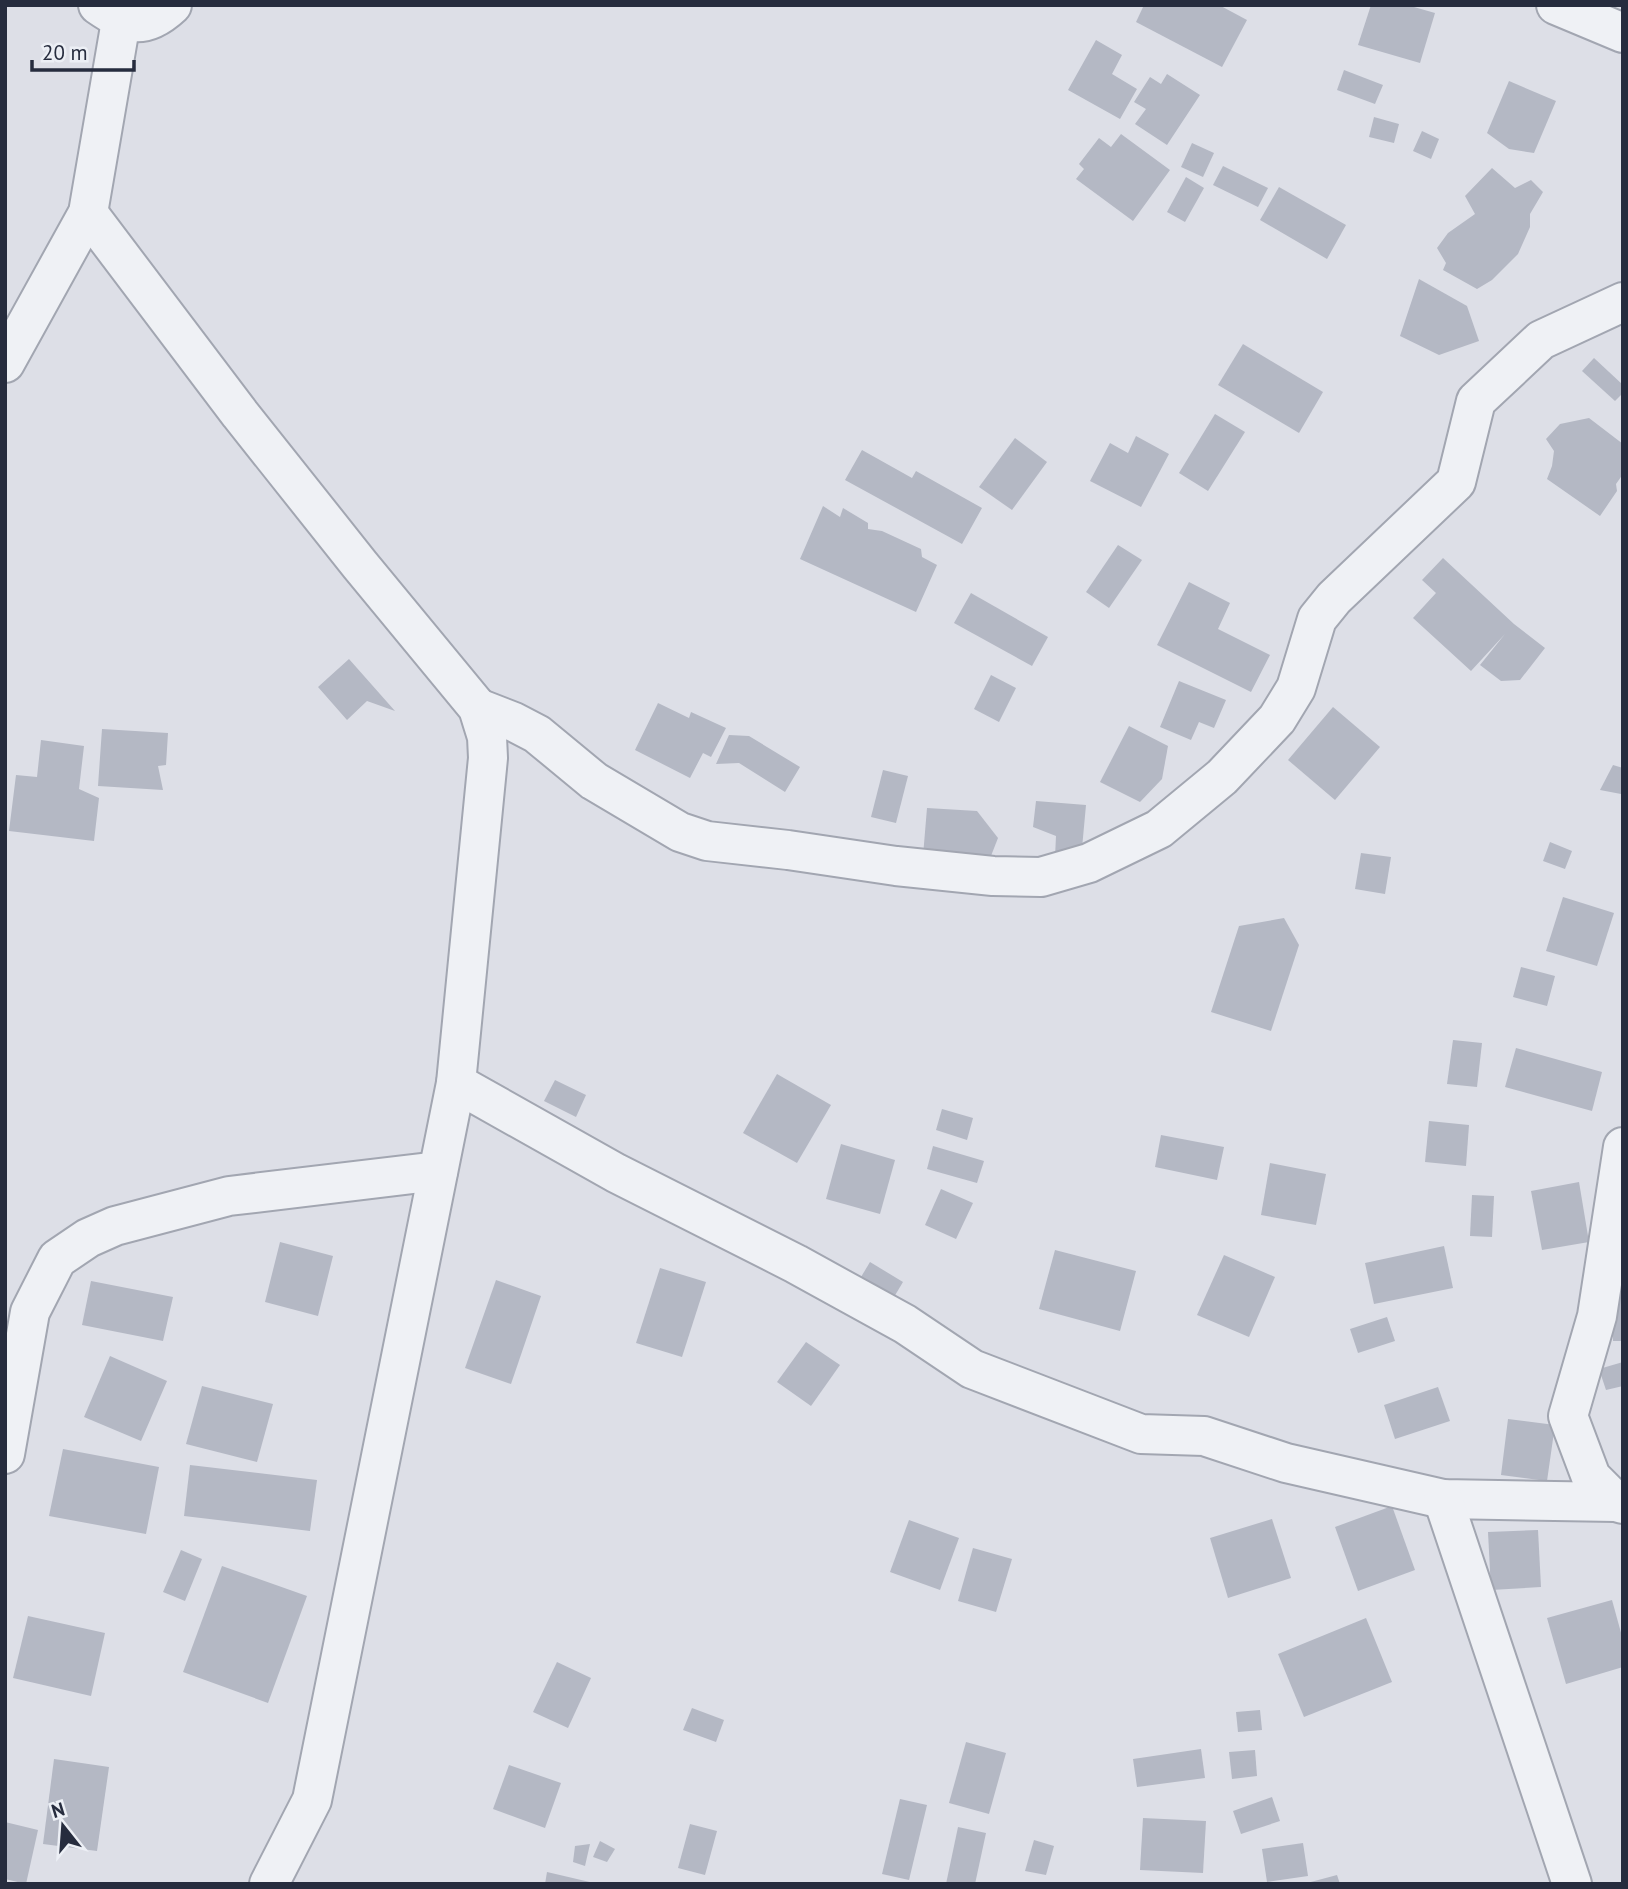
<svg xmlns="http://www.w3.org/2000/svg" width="1628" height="1889" font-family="'PT Sans',sans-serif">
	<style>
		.building { fill: #b4b8c4 }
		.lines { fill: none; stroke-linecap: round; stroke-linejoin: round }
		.minor-casing { stroke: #a2a6b1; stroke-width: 42 }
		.minor { stroke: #eff1f5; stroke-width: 38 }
	</style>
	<rect width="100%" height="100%" fill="#dddfe7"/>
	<g class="building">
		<path d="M1144 5H1219L1247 20 1222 67 1136 22Z"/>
		<path d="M1371 5H1407L1435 13 1420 63 1358 45Z"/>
		<path d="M1096 40 1122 55 1112 74 1137 89 1120 119 1068 90Z"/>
		<path d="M1344 70 1383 85 1375 104 1337 90Z"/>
		<path d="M1167 74 1200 95 1167 145 1135 124 1146 109 1134 102 1150 77 1161 84Z"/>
		<path d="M1509 81 1556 101 1534 153 1509 149 1487 133Z"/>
		<path d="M1374 117 1399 124 1394 143 1369 137Z"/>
		<path d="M1422 131 1439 139 1431 159 1413 151Z"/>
		<path d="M1121 134 1170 170 1133 221 1076 179 1084 169 1079 164 1099 138 1111 147Z"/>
		<path d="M1192 143 1214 153 1203 177 1181 167Z"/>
		<path d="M1223 166 1268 188 1258 207 1213 185Z"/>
		<path d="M1492 168 1515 188 1531 180 1543 192 1530 214V227L1518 254 1492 280 1477 289 1443 270 1446 263 1437 248 1448 233 1475 214 1465 196Z"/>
		<path d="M1186 177 1204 188 1185 222 1167 212Z"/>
		<path d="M1279 187 1346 225 1327 259 1260 220Z"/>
		<path d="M1419 279 1467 306 1479 341 1439 355 1400 336Z"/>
		<path d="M1243 344 1323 392 1299 433 1218 385Z"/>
		<path d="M1594 358 1623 385V393L1615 401 1582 371Z"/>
		<path d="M1215 414 1245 432 1208 491 1179 473Z"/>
		<path d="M1589 418 1623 444V474L1616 484 1617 491 1600 516 1547 479 1552 466 1554 451 1546 439 1560 424Z"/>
		<path d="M1136 436 1169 454 1141 507 1090 481 1110 443 1128 453Z"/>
		<path d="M1015 438 1047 462 1012 510 979 487Z"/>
		<path d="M862 450 912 478 916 471 982 508 962 544 845 480Z"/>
		<path d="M823 506 840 517 843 508 868 523V529L882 531 921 549 922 557 937 565 916 612 800 559Z"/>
		<path d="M1118 545 1142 560 1109 608 1086 592Z"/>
		<path d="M1443 558 1514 624 1545 648 1520 680 1501 681 1480 665 1505 634 1471 671 1413 618 1436 593 1422 580Z"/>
		<path d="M1189 582 1230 603 1218 629 1270 655 1251 692 1157 645Z"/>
		<path d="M971 593 1048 637 1032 666 954 623Z"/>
		<path d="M349 659 395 711 367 701 347 720 318 687Z"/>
		<path d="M991 675 1016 688 999 722 974 709Z"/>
		<path d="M1179 681 1226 700 1214 728 1199 722 1191 740 1160 727Z"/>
		<path d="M658 703 689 718 691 712 726 728 711 757 703 753 690 778 635 750Z"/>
		<path d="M1333 707 1380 747 1335 800 1288 760Z"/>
		<path d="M1129 726 1168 746 1162 779 1140 802 1100 782Z"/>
		<path d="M102 729 168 733 166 765 158 766 163 790 98 786Z"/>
		<path d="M729 735 749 736 800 767 785 792 739 763 716 764Z"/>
		<path d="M41 740 84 746 79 789 99 798 94 841 9 831 16 775 37 777Z"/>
		<path d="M1613 765 1623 768V789L1621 794 1600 790Z"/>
		<path d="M883 770 908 776 896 823 871 817Z"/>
		<path d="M1036 801 1086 805 1081 859 1055 857 1056 836 1033 827Z"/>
		<path d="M927 808 977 811 998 838 989 861 923 856Z"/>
		<path d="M1550 842 1572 851 1565 869 1543 861Z"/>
		<path d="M1361 853 1391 857 1385 894 1355 889Z"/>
		<path d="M1563 897 1614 913 1597 966 1546 951Z"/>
		<path d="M1284 918 1299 945 1271 1031 1211 1012 1239 926Z"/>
		<path d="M1521 967 1555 976 1547 1006 1513 997Z"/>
		<path d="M1453 1040 1482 1043 1477 1087 1447 1084Z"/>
		<path d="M1516 1048 1602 1072 1592 1111 1505 1087Z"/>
		<path d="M777 1074 831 1105 797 1163 743 1133Z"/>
		<path d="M555 1080 586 1095 576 1117 544 1101Z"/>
		<path d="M942 1109 973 1118 967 1140 936 1130Z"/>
		<path d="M1429 1121 1469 1125 1466 1166 1425 1162Z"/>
		<path d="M1161 1135 1224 1147 1217 1180 1155 1167Z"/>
		<path d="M841 1144 895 1160 880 1214 826 1199Z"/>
		<path d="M933 1146 984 1161 977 1183 927 1169Z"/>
		<path d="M1270 1163 1326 1174 1316 1225 1261 1215Z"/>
		<path d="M1579 1182 1589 1242 1542 1250 1531 1191Z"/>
		<path d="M941 1189 973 1203 956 1239 925 1225Z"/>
		<path d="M1472 1195 1494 1196 1492 1237 1470 1236Z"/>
		<path d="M280 1242 333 1256 318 1316 265 1302Z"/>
		<path d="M1444 1246 1453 1288 1374 1304 1365 1263Z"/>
		<path d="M1055 1250 1136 1271 1120 1331 1039 1309Z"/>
		<path d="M1224 1255 1275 1277 1249 1337 1197 1315Z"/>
		<path d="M870 1262 903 1282 894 1297 861 1277Z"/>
		<path d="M660 1268 706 1282 682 1357 636 1343Z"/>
		<path d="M496 1280 541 1296 511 1384 465 1368Z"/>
		<path d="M91 1281 173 1297 163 1341 82 1325Z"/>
		<path d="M1612 1294H1623V1341H1613Z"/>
		<path d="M1387 1317 1395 1341 1358 1353 1350 1329Z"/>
		<path d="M806 1342 840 1365 811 1406 777 1382Z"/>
		<path d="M110 1356 167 1381 141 1441 84 1417Z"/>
		<path d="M1623 1362V1386L1606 1390 1599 1369Z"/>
		<path d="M202 1386 273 1404 257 1462 186 1444Z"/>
		<path d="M1438 1387 1450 1421 1395 1439 1384 1405Z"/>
		<path d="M1508 1419 1555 1425 1547 1481 1501 1475Z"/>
		<path d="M63 1449 159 1467 146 1534 49 1516Z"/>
		<path d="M190 1465 317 1480 310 1531 184 1516Z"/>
		<path d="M1392 1506 1415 1570 1358 1591 1335 1527Z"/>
		<path d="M1272 1519 1291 1578 1228 1598 1210 1538Z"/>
		<path d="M909 1520 959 1538 940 1590 890 1572Z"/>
		<path d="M1538 1530 1541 1587 1491 1590 1488 1532Z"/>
		<path d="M973 1548 1012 1559 996 1612 958 1601Z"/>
		<path d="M181 1550 202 1559 185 1601 163 1592Z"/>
		<path d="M222 1566 307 1596 268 1703 183 1672Z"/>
		<path d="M1612 1600 1623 1640V1667L1566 1684 1547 1618Z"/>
		<path d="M28 1616 105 1633 91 1696 13 1678Z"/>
		<path d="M1366 1618 1392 1682 1304 1717 1278 1654Z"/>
		<path d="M557 1662 591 1678 568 1728 533 1712Z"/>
		<path d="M692 1708 724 1720 716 1742 683 1730Z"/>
		<path d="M1260 1710 1262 1730 1238 1732 1236 1712Z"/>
		<path d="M966 1742 1006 1753 989 1814 949 1803Z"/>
		<path d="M1201 1749 1205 1778 1137 1787 1133 1759Z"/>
		<path d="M1255 1750 1257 1776 1232 1779 1229 1752Z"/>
		<path d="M54 1759 109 1767 97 1851 43 1844Z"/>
		<path d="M509 1765 561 1783 545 1828 493 1809Z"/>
		<path d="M1272 1797 1280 1821 1241 1834 1233 1811Z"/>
		<path d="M900 1799 927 1805 909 1880 882 1874Z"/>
		<path d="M1143 1818 1206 1821 1203 1873 1140 1870Z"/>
		<path d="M5 1822 38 1830 26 1884 5 1879Z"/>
		<path d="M690 1824 717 1831 705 1875 678 1868Z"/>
		<path d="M958 1827 986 1833 975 1884H946Z"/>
		<path d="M1034 1840 1054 1846 1046 1875 1025 1871Z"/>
		<path d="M600 1841 615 1849 607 1862 593 1857Z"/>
		<path d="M1303 1843 1308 1876 1267 1882 1262 1849Z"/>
		<path d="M590 1844 585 1866 573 1862 575 1846Z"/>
		<path d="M547 1872 594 1883V1884H545Z"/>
		<path d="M1337 1875 1340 1884H1307V1883Z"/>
	</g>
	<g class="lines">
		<g class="minor-casing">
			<g id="minor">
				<path d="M98 5C127 25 144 31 172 5"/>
				<path d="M1556 5 1623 33"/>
				<path d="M88 213 240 414 360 565 478 708 487 737 488 758 456 1083 312 1800 269 1884"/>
				<path d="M5 363 88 213 121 21"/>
				<path d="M478 708 514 722 537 734 594 781 680 832 707 841 788 850 896 866 993 876 1041 877 1089 863 1159 829 1222 777 1277 719 1296 688 1317 619 1334 598 1456 482 1476 401 1541 340 1623 302"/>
				<path d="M456 1083 616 1173 796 1264 905 1324 972 1369 1141 1434 1204 1436 1286 1463 1443 1499 1616 1502 1623 1504"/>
				<path d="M5 1454 30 1312 57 1259 88 1238 115 1226 229 1196 438 1171"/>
				<path d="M1443 1499 1572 1884"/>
				<path d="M1616 1502 1591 1477 1568 1416 1597 1316 1623 1147"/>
			</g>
		</g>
		<use href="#minor" class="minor"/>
	</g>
	<rect width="1628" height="1889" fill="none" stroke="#262c3e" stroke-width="14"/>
	<g transform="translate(63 1826) rotate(343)" stroke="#eceff5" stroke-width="5" paint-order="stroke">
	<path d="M0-5L12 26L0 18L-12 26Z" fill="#262c3e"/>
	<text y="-10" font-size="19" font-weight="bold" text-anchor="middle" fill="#262c3e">N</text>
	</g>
	<path d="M32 60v10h102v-10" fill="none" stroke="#262c3e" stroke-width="3.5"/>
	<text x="42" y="60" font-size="21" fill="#262c3e" stroke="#eceff5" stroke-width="5" paint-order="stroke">20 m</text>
</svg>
